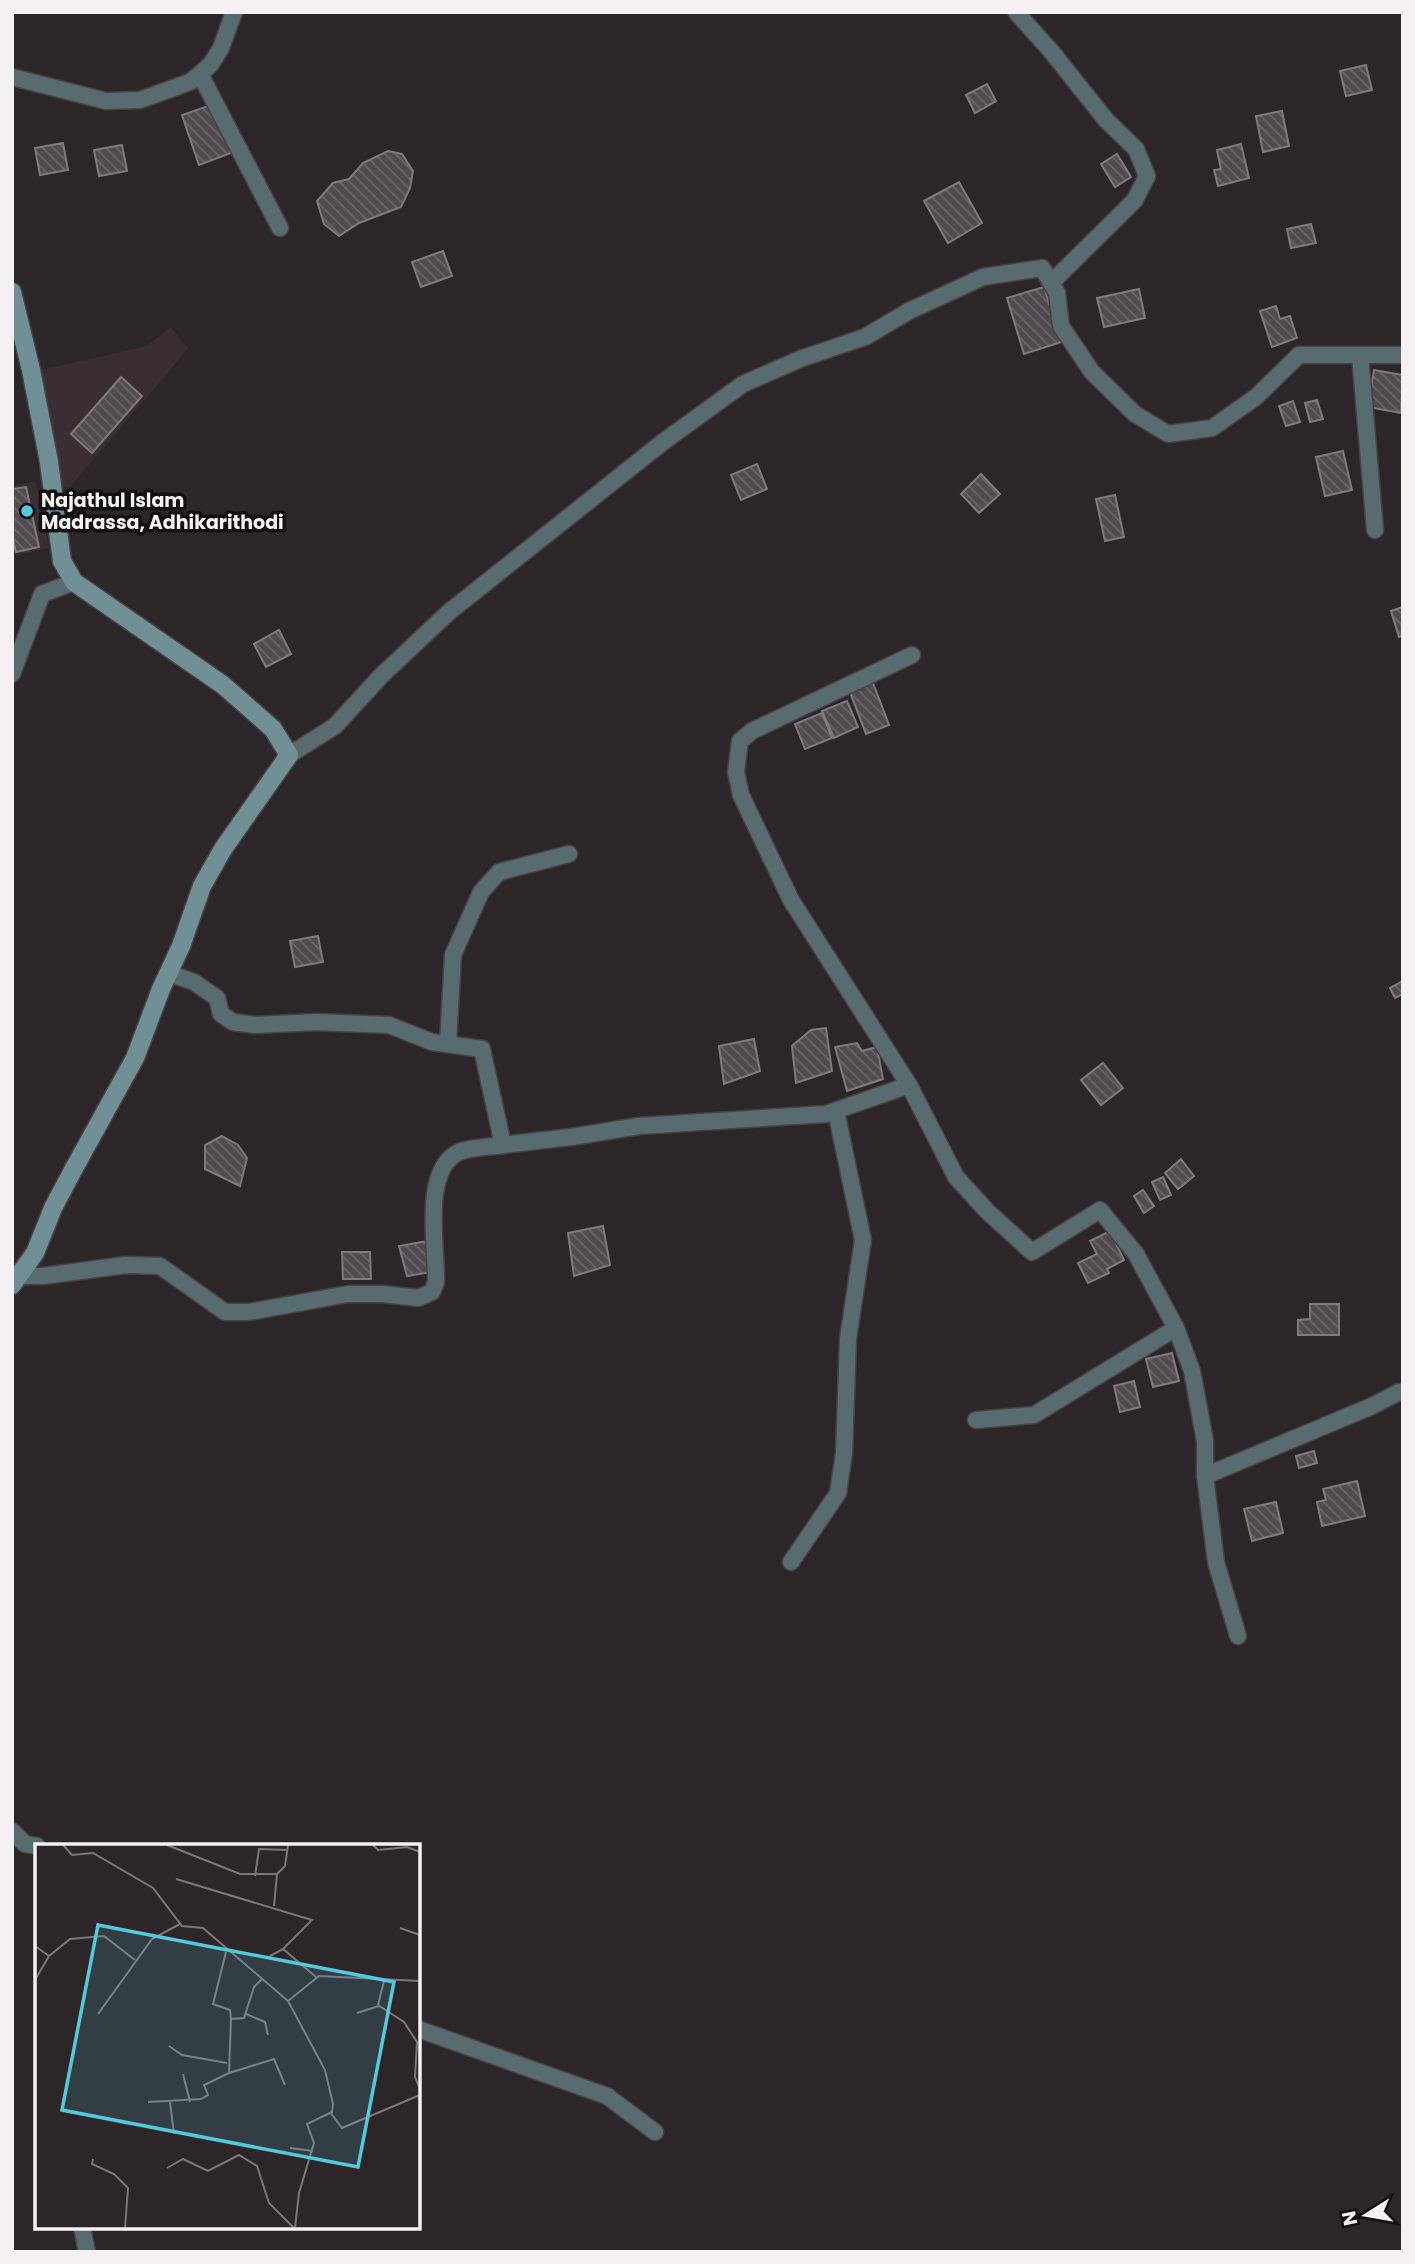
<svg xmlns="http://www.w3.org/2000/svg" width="1415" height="2264" font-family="Poppins,sans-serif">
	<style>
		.built { fill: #3a2d34 }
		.building { fill: url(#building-back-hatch); stroke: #81797d; stroke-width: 2 }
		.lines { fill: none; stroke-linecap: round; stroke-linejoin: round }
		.street-casing { stroke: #494245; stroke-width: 19 }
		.secondary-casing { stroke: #494245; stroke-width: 21 }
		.street { stroke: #586b6e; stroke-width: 16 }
		.secondary { stroke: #719095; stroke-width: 18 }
		.poi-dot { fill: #53cadc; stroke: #131011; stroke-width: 2.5 }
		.labels { text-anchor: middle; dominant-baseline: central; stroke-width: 7; stroke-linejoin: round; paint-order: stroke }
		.poi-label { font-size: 19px; font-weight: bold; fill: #f5f1f3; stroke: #131011; text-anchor: start }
		.inset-road { fill: none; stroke: #7d777a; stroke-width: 2 }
		.view { fill: #53cadc; fill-opacity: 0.15; stroke: #53cadc; stroke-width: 3.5 }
		.inset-edge { fill: none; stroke: #f5f1f3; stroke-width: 3.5 }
	</style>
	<defs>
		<pattern id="building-back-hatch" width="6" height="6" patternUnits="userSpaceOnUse" patternTransform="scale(1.75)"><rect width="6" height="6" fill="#514a4e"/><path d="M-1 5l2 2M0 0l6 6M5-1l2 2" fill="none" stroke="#6b6568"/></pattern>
	</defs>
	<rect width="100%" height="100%" fill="#2d2629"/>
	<g class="built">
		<path d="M171 327 188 349 70 487 62 488 41 370 147 346Z"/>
		<path d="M36 482 49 548 16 555 12 536V486Z"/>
	</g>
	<g class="building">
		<path d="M1366 65 1372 90 1346 96 1340 71Z"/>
		<path d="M987 84 996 101 975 113 966 95Z"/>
		<path d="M214 104 231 153 199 165 182 115Z"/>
		<path d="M1282 111 1289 146 1263 152 1256 116Z"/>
		<path d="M63 143 68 170 40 175 35 148Z"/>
		<path d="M1241 144 1249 178 1218 186 1214 170 1221 169 1217 150Z"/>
		<path d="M122 145 127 171 99 176 94 150Z"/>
		<path d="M388 151 402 154 413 171 410 188 401 207 359 223 339 236 324 224 317 201 333 183 349 179 363 163Z"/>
		<path d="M1117 154 1131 177 1115 187 1101 164Z"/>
		<path d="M959 182 982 223 948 243 924 201Z"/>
		<path d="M1311 224 1316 243 1291 248 1287 229Z"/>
		<path d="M443 251 452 276 421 287 412 262Z"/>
		<path d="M1044 287 1061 342 1024 354 1007 298Z"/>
		<path d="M1139 289 1145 318 1104 327 1097 298Z"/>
		<path d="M1276 306 1280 319 1290 316 1297 338 1272 347 1260 311Z"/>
		<path d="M1374 370 1403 375 1401 413 1368 407Z"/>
		<path d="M121 377 142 396 92 453 71 434Z"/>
		<path d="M1317 400 1323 419 1310 422 1305 403Z"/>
		<path d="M1293 401 1300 422 1286 426 1279 406Z"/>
		<path d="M1343 451 1352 490 1325 496 1316 457Z"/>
		<path d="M757 464 767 489 741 500 731 475Z"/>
		<path d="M981 474 1000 494 979 513 961 494Z"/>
		<path d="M26 487 39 547 16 552 12 536V489Z"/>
		<path d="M1115 495 1124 537 1105 541 1096 499Z"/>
		<path d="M1403 607V635L1399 637 1391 611Z"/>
		<path d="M279 630 291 654 266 667 254 644Z"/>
		<path d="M873 683 889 725 866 734 850 692Z"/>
		<path d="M847 701 858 727 834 738 822 711Z"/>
		<path d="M822 713 832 738 805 749 795 724Z"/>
		<path d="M318 936 323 962 295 967 290 941Z"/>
		<path d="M1403 981V994L1395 998 1390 988Z"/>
		<path d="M826 1028 832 1071 796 1083 792 1046 811 1030Z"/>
		<path d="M754 1039 760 1071 724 1084 719 1046Z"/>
		<path d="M857 1043 862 1051 877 1047 883 1079 847 1091 835 1047Z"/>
		<path d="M1103 1063 1123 1088 1101 1105 1081 1080Z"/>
		<path d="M222 1136 238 1145 247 1158 240 1186 205 1169V1145Z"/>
		<path d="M1181 1159 1194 1176 1178 1189 1165 1173Z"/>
		<path d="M1163 1177 1171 1195 1160 1200 1152 1182Z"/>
		<path d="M1143 1190 1154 1206 1144 1213 1134 1196Z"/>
		<path d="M603 1226 610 1265 574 1276 568 1233Z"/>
		<path d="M1110 1231 1124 1260 1107 1269 1109 1273 1088 1283 1078 1263 1097 1254 1090 1241Z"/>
		<path d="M428 1241 432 1272 407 1276 399 1246Z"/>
		<path d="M342 1252H370L371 1279H343Z"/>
		<path d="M1310 1304H1339V1335H1298V1320L1310 1319Z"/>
		<path d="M1172 1353 1179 1381 1153 1387 1146 1359Z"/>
		<path d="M1134 1381 1140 1407 1120 1412 1114 1386Z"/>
		<path d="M1314 1451 1317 1463 1299 1468 1296 1456Z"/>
		<path d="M1357 1481 1365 1516 1322 1526 1317 1502 1326 1500 1323 1489Z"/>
		<path d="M1276 1502 1283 1533 1252 1541 1244 1509Z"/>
	</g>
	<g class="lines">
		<g class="street-casing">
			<g id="street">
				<path d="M1016 12 1051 51 1106 120 1136 149 1147 176 1135 200 1051 283"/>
				<path d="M200 74 280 228"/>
				<path d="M12 77 106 101 140 100 190 82 200 74 211 64 221 48 234 12"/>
				<path d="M1360 355 1375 530"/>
				<path d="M12 674 42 594 74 582"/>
				<path d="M289 755 335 726 381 676 449 612 663 442 743 384 800 359 865 337 909 311 983 277 1042 268 1057 293 1061 326 1092 372 1135 414 1168 434 1212 428 1256 397 1299 355H1403"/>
				<path d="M168 973 194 982 217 998 221 1014 233 1022 255 1025 316 1022 389 1025 432 1042 482 1049 503 1145 571 1137 639 1126 826 1114 909 1085 956 1177 987 1211 1032 1252 1100 1210 1136 1254 1176 1328 1192 1371 1205 1441V1476L1216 1562 1238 1636"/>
				<path d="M448 1044 453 955 481 892 499 872 569 854"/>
				<path d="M909 1085 791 900 741 795 736 772 740 741 752 731 912 655"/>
				<path d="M19 1276H43L126 1265 160 1266 225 1312H249L348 1294H383L418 1298 432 1292 436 1282C437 1248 421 1170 459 1152 471 1147 489 1147 503 1145"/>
				<path d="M976 1420 1034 1415 1176 1328"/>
				<path d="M1205 1476 1372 1406 1399 1392 1403 1393"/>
				<path d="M791 1562 838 1493 844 1453 848 1339 863 1240 836 1111"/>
				<path d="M12 1831 25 1844 37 1846"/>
				<path d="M418 2029 607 2096 655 2132"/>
				<path d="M82 2227 87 2252"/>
			</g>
		</g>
		<g class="secondary-casing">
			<path id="secondary" d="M12 292 31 370 49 462 62 561 74 582 223 685 273 729 289 755 223 849 202 886 181 946 161 989 135 1058 72 1172 53 1208 35 1253 12 1285"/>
		</g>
		<use href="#street" class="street"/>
		<use href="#secondary" class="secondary"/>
	</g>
	<circle class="poi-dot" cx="27" cy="511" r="7"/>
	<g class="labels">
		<g class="poi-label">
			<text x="41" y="500">Najathul Islam<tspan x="41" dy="22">Madrassa, Adhikarithodi</tspan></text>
		</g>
	</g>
	<g transform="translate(35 1844)">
		<rect width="385" height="385" fill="#2d2629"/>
		<path class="inset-road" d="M28 1 37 11 58 9 118 44 147 82 168 84 253 157 284 132 385 137M132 1 205 30H242L239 62M338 1 343 6 372 3 385 8M242 30 250 22 253 1M220 32 224 5 252 6M141 35 277 76 248 105M365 84 385 91M0 102 14 112 0 136M191 108 178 160 195 166 196 175M14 112 35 95 69 92 100 116M235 112 248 105 281 133M349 137 343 161 369 178 382 198 380 233 385 245M253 157 290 226 298 260 297 268 272 280 279 299 264 349 260 384M322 169 344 162M63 170 117 95 145 80M211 170 230 178 233 191M134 202 147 211 192 219M194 229 239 215 250 241M148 230 155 258M113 258 166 255 173 251 169 241 194 229 196 175 209 174 219 143 227 135M135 258 139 290M295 268 307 284 385 251M255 304 278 307M58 315 57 320 79 330 93 344 90 384M132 324 148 315 173 327 204 311 222 322 234 359 259 384"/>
		<path class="view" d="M63 81 359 138 323 323 27 266Z"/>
		<rect width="385" height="385" class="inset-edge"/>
	</g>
	<rect width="1415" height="2264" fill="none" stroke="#f5f1f3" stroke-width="28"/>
	<g transform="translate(1366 2215) rotate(259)" stroke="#131011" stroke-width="5" paint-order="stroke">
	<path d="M0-5L12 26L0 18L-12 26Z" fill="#f5f1f3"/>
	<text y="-10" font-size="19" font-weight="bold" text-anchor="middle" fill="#f5f1f3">N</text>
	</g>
</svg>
